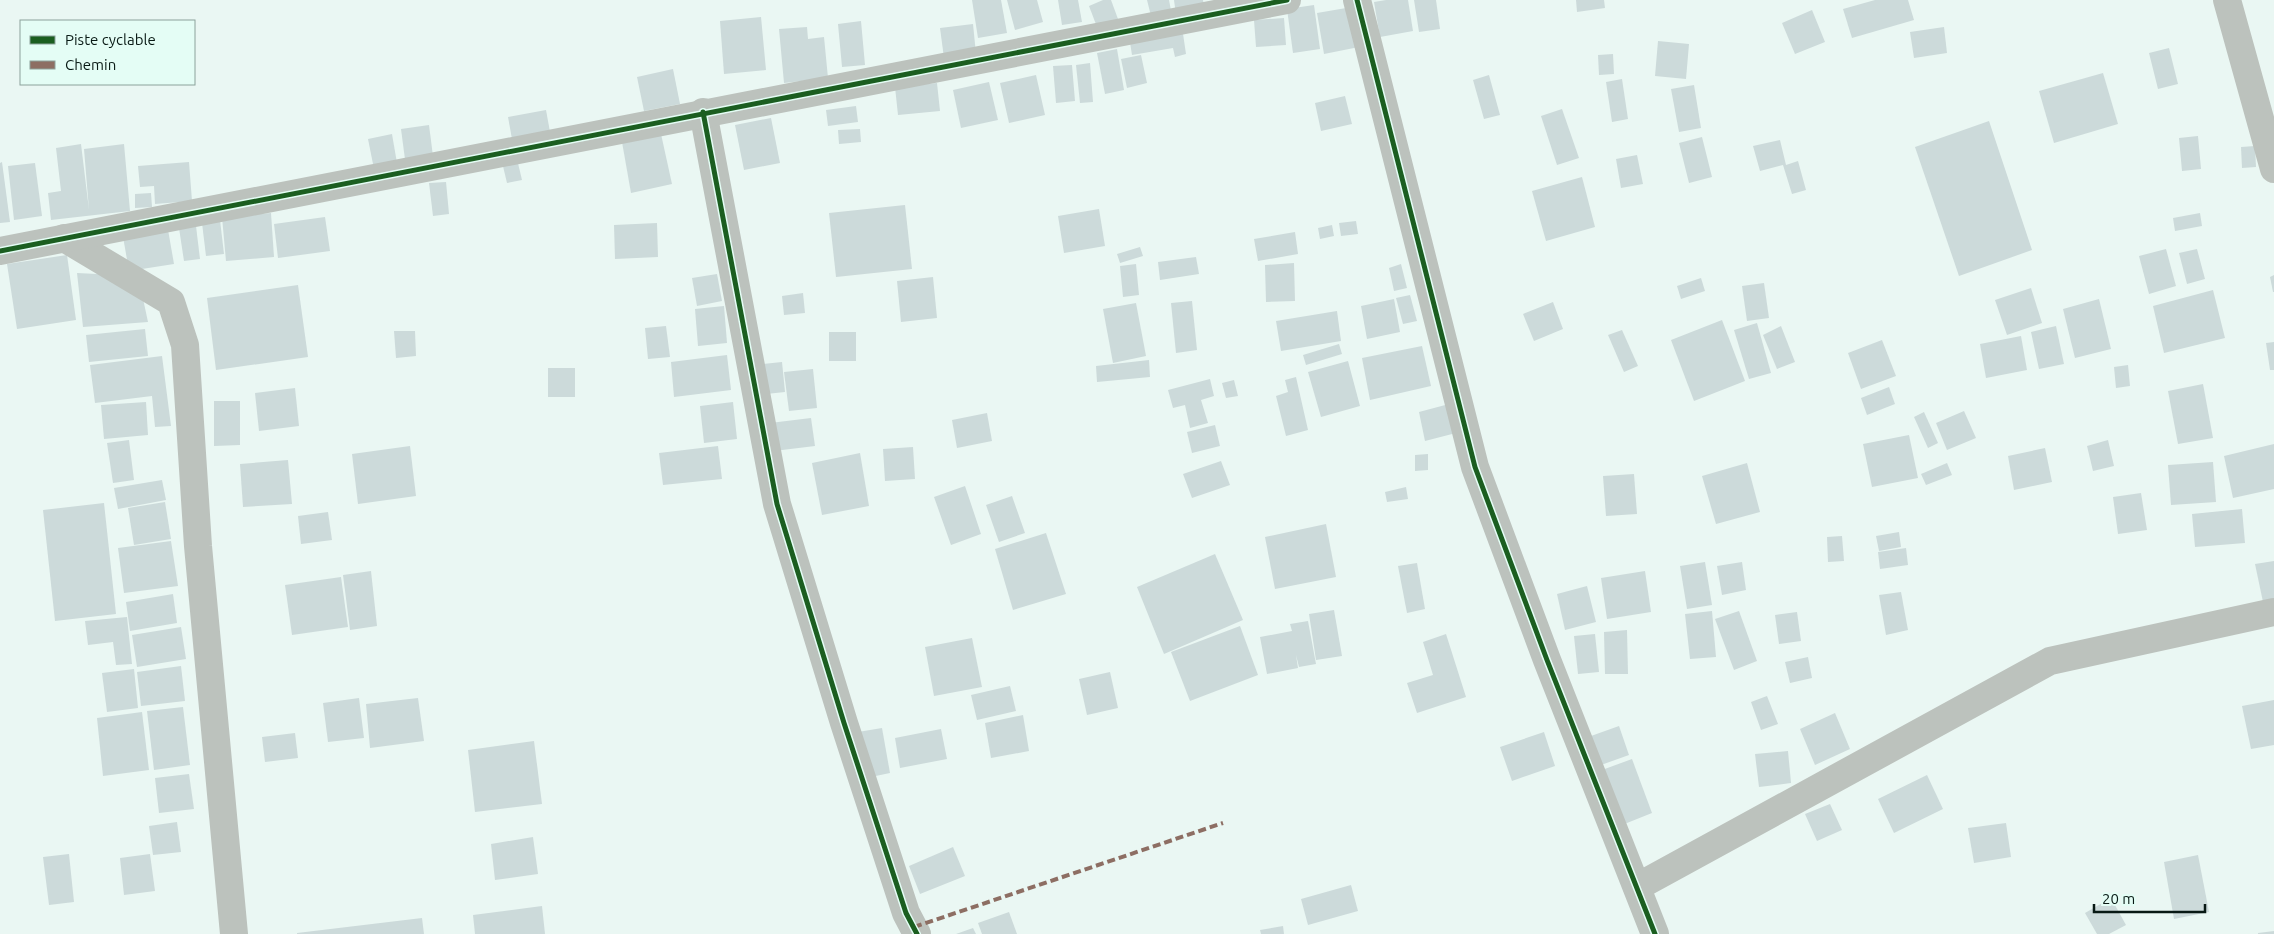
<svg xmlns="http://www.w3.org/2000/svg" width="2274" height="934" font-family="Ubuntu,sans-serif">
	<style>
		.building { fill: #ccdada }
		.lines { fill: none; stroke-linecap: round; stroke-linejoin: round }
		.street { stroke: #bcc2bd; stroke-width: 28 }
		.quiet { stroke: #8d6e63; stroke-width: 4; stroke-dasharray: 8 4; stroke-linecap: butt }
		.cycleway-casing { stroke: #e4fdf5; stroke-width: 8 }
		.cycleway { stroke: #1b5e20; stroke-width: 5 }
	</style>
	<rect width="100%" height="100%" fill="#eaf7f3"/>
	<g class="building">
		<path d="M972 0H1001L1007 33 978 38Z"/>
		<path d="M1007 0H1037L1043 22 1015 30Z"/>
		<path d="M1058 0H1078L1082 22 1062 25Z"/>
		<path d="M1103 0H1111L1118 19 1097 27 1089 6Z"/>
		<path d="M1147 0H1169L1172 16 1152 20Z"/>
		<path d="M1174 0H1203L1205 11 1176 15Z"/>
		<path d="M1386 0H1408L1413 31 1380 37 1374 2Z"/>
		<path d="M1414 0H1436L1440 29 1419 32Z"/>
		<path d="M1576 0H1604L1605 8 1577 12Z"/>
		<path d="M1875 0H1908L1914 20 1852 38 1843 9Z"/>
		<path d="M1314 5 1320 49 1293 53 1287 9Z"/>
		<path d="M1352 7 1359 47 1324 54 1317 13Z"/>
		<path d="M1812 10 1825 42 1795 54 1782 23Z"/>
		<path d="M761 17 766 70 724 74 720 21Z"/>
		<path d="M1284 18 1286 45 1256 47 1254 20Z"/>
		<path d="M861 21 865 65 842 67 838 24Z"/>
		<path d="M973 24 976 54 944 58 940 28Z"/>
		<path d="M807 27 808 39 824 37 828 78 784 83 779 29Z"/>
		<path d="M1182 27 1186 54 1175 57 1173 48 1132 55 1129 36Z"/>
		<path d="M1944 27 1947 53 1914 58 1910 32Z"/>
		<path d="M1658 41 1689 44 1686 79 1655 76Z"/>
		<path d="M2169 48 2178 84 2158 89 2149 53Z"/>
		<path d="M1117 49 1124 90 1105 94 1097 53Z"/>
		<path d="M1613 54 1614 74 1599 75 1598 55Z"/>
		<path d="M1141 55 1147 83 1127 88 1121 59Z"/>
		<path d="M1090 63 1093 102 1080 103 1076 65Z"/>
		<path d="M1072 65 1075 101 1056 103 1053 66Z"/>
		<path d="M673 69 680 104 644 111 637 77Z"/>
		<path d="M2103 73 2118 124 2054 143 2039 91Z"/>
		<path d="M1036 75 1045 115 1009 123 1000 83Z"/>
		<path d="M1489 75 1500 115 1484 119 1473 80Z"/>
		<path d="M1622 79 1628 119 1612 122 1606 82Z"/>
		<path d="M989 82 998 120 961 128 953 90Z"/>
		<path d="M937 83 940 111 898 115 895 87Z"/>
		<path d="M1694 85 1701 128 1679 132 1671 89Z"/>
		<path d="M1345 96 1352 124 1321 131 1315 103Z"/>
		<path d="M856 106 858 122 828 126 826 110Z"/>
		<path d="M1562 109 1579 158 1557 165 1541 116Z"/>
		<path d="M546 110 550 132 512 139 508 117Z"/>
		<path d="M771 118 780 163 744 170 735 125Z"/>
		<path d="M1989 121 2032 250 1959 276 1915 147Z"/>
		<path d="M429 125 434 164 406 167 401 129Z"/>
		<path d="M860 129 861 142 839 144 838 130Z"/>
		<path d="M392 134 398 169 375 174 368 139Z"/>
		<path d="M661 134 672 184 631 193 622 142Z"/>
		<path d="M2198 136 2201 169 2182 171 2179 138Z"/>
		<path d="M1702 137 1712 177 1689 183 1679 143Z"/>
		<path d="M1780 140 1786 165 1798 161 1806 190 1792 194 1783 165 1760 171 1753 146Z"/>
		<path d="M81 144 89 210 84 149 124 144 130 211 51 220 48 193 61 191 56 148Z"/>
		<path d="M2255 146 2256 167 2242 168 2241 147Z"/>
		<path d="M1637 155 1643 184 1621 188 1616 159Z"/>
		<path d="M517 159 522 180 507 183 502 162Z"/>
		<path d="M2 162 10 222 0 223V163Z"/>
		<path d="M189 162 192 201 155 204 154 186 140 187 138 166Z"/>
		<path d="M35 163 42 216 14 220 8 166Z"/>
		<path d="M1582 177 1595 227 1546 241 1532 191Z"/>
		<path d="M446 182 449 214 433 216 429 183Z"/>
		<path d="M151 193 152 207 135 208V194Z"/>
		<path d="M905 205 912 269 836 277 829 213Z"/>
		<path d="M1099 209 1105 246 1064 253 1058 216Z"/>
		<path d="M271 213 274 257 226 261 222 217Z"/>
		<path d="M2200 213 2202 226 2175 231 2173 218Z"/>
		<path d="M325 217 330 251 278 258 274 224Z"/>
		<path d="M220 220 224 254 206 256 202 223Z"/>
		<path d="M1356 221 1358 234 1341 236 1339 223Z"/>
		<path d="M657 223 658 257 615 259 614 225Z"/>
		<path d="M167 224 174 264 129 271 122 231Z"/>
		<path d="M1332 225 1334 236 1320 239 1318 228Z"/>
		<path d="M196 226 200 259 184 261 179 228Z"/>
		<path d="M1295 232 1298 254 1258 261 1254 239Z"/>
		<path d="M1140 247 1143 256 1120 263 1117 254Z"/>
		<path d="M2166 249 2176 286 2149 294 2139 256Z"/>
		<path d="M2197 249 2205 279 2187 284 2179 253Z"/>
		<path d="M67 255 76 320 17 329 7 264Z"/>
		<path d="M1196 257 1199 274 1160 280 1158 262Z"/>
		<path d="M1294 263 1295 301 1266 302 1265 265Z"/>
		<path d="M1136 264 1139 295 1123 297 1120 266Z"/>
		<path d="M1401 264 1407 288 1394 291 1389 268Z"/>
		<path d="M77 273 117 275 142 294 148 322 83 327Z"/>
		<path d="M717 274 722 301 697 306 692 278Z"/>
		<path d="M2274 275V292H2273L2270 277Z"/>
		<path d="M933 277 937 318 901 322 897 281Z"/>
		<path d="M1701 278 1705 291 1681 299 1677 286Z"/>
		<path d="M1764 283 1769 318 1747 321 1742 286Z"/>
		<path d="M298 285 308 357 216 370 207 298Z"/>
		<path d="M2031 288 2042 323 2007 335 1995 300Z"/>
		<path d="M2213 290 2225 338 2164 353 2153 306Z"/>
		<path d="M803 293 805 313 784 315 782 296Z"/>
		<path d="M1410 295 1417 321 1403 324 1396 298Z"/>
		<path d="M1394 299 1400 332 1367 339 1361 306Z"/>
		<path d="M2099 299 2111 349 2075 358 2063 309Z"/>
		<path d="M1192 301 1197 350 1176 353 1171 303Z"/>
		<path d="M1553 302 1563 329 1534 341 1523 314Z"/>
		<path d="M1136 303 1146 356 1113 363 1103 309Z"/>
		<path d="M724 306 727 343 698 346 695 309Z"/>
		<path d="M1337 311 1341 341 1281 351 1276 321Z"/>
		<path d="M1722 320 1745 381 1694 401 1671 340Z"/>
		<path d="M1757 323 1771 373 1749 379 1734 330Z"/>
		<path d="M666 326 670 357 648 359 645 328Z"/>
		<path d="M1781 326 1795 362 1777 369 1763 335Z"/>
		<path d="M2056 326 2064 364 2039 369 2031 332Z"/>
		<path d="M145 329 148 356 89 362 86 335Z"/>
		<path d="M1622 330 1638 366 1624 372 1608 335Z"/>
		<path d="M394 331H415L416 356 396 358Z"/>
		<rect x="829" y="332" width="27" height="29"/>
		<path d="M2021 336 2027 370 1986 378 1980 344Z"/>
		<path d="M1882 340 1896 376 1861 389 1848 353Z"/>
		<path d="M2274 342V370H2270L2266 343Z"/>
		<path d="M1339 344 1342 354 1306 365 1303 355Z"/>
		<path d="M1422 346 1431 386 1370 400 1362 358Z"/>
		<path d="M727 355 731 390 674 397 671 362Z"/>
		<path d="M162 356 171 426 155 427 152 396 95 403 90 365Z"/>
		<path d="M1149 360 1150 377 1097 382 1096 366Z"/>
		<path d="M1348 361 1360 406 1321 417 1308 372Z"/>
		<path d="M782 362 785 392 766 394 763 364Z"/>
		<path d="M2128 365 2130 386 2116 388 2114 367Z"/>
		<rect x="548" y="368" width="27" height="29"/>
		<path d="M813 369 817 408 789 411 784 372Z"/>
		<path d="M1296 377 1308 430 1286 436 1276 396 1288 392 1285 380Z"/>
		<path d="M1210 379 1214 396 1201 400 1208 423 1190 428 1185 405 1173 408 1168 390Z"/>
		<path d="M1234 380 1238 396 1226 398 1222 383Z"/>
		<path d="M2203 384 2213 438 2178 444 2168 391Z"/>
		<path d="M1889 387 1895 404 1867 415 1861 398Z"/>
		<path d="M295 388 299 426 259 431 255 393Z"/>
		<path d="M214 401H240V445L214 446Z"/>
		<path d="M146 402 148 435 104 439 101 405Z"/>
		<path d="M733 402 737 439 704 443 700 406Z"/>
		<path d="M1449 404 1456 433 1425 441 1419 412Z"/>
		<path d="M1964 411 1976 438 1947 450 1936 423Z"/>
		<path d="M1924 412 1938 443 1928 448 1914 417Z"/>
		<path d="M987 413 992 441 957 448 952 420Z"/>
		<path d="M811 418 815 446 774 451 770 423Z"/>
		<path d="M1215 425 1220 446 1192 453 1187 432Z"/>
		<path d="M1909 435 1918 478 1872 487 1863 444Z"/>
		<path d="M129 440 134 480 113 483 107 443Z"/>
		<path d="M2108 440 2114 466 2093 471 2087 446Z"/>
		<path d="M2274 444V489L2233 498 2224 456Z"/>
		<path d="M410 446 416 496 358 504 352 454Z"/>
		<path d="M718 446 722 479 663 485 659 453Z"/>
		<path d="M913 447 915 479 885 481 883 449Z"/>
		<path d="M2045 448 2052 482 2014 490 2008 456Z"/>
		<path d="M860 453 869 506 822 515 812 463Z"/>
		<path d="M1428 454V470L1415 471V455Z"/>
		<path d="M288 460 292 504 243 507 240 464Z"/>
		<path d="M1221 461 1230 485 1192 498 1183 474Z"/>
		<path d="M2213 462 2216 502 2171 505 2168 465Z"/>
		<path d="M1747 463 1760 512 1716 524 1702 476Z"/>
		<path d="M1947 463 1952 475 1926 485 1921 474Z"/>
		<path d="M1634 474 1637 514 1606 516 1603 476Z"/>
		<path d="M162 480 166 500 118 509 114 488Z"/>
		<path d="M965 486 981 534 951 545 934 497Z"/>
		<path d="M1406 487 1408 499 1387 502 1385 492Z"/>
		<path d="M2141 493 2147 530 2118 534 2113 497Z"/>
		<path d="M1012 496 1025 533 999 542 986 505Z"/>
		<path d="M165 502 171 539 134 545 128 508Z"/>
		<path d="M104 503 116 614 55 621 43 510Z"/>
		<path d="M2242 509 2245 543 2195 547 2192 514Z"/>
		<path d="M328 512 332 540 301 544 298 516Z"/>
		<path d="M1326 524 1336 577 1275 589 1265 537Z"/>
		<path d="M1899 532 1901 547 1879 551 1876 536Z"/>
		<path d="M1046 533 1066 594 1013 610 995 549Z"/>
		<path d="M1842 536 1844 561 1828 562 1827 537Z"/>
		<path d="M171 541 178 586 124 593 118 548Z"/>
		<path d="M1906 548 1908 565 1880 569 1878 552Z"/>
		<path d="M1215 554 1243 620 1164 654 1137 587Z"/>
		<path d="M2274 561V599L2263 602 2255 564Z"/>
		<path d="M1705 562 1712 605 1687 609 1680 566Z"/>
		<path d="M1742 562 1746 590 1722 595 1717 566Z"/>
		<path d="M1417 563 1425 609 1407 613 1398 566Z"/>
		<path d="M371 571 377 626 350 630 343 575Z"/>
		<path d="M1645 571 1651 612 1607 619 1601 578Z"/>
		<path d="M341 577 348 627 292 635 285 585Z"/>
		<path d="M1587 586 1596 622 1565 630 1557 594Z"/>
		<path d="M1901 592 1908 630 1886 635 1879 595Z"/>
		<path d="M173 594 177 623 130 631 126 602Z"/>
		<path d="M1334 610 1342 656 1316 660 1309 614Z"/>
		<path d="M1712 611 1716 657 1690 659 1685 614Z"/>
		<path d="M1739 611 1757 661 1734 670 1715 619Z"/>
		<path d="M1797 612 1801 641 1779 644 1775 615Z"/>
		<path d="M127 617 132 664 116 665 113 642 88 645 85 621Z"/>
		<path d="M1308 621 1316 664 1299 667 1296 655 1298 668 1267 674 1260 637 1292 631 1290 624Z"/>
		<path d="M1240 626 1258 675 1190 701 1171 652Z"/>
		<path d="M181 627 186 659 137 667 132 635Z"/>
		<path d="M1627 630 1628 674H1605L1604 632Z"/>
		<path d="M1446 634 1466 697 1417 713 1407 683 1433 675 1423 642Z"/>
		<path d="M1595 634 1599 672 1578 674 1574 636Z"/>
		<path d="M972 638 982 687 934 696 925 647Z"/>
		<path d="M1808 657 1812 678 1790 683 1785 662Z"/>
		<path d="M181 666 185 701 141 706 137 672Z"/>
		<path d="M134 669 138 708 107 712 102 673Z"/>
		<path d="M1110 672 1118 708 1087 715 1079 679Z"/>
		<path d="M1010 686 1016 711 977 720 971 695Z"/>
		<path d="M1767 696 1778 724 1761 730 1751 702Z"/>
		<path d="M359 698 364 738 328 742 323 703Z"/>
		<path d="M418 698 424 741 370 748 366 704Z"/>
		<path d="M2274 700V745L2251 749 2242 706Z"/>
		<path d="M183 707 190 765 154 770 147 711Z"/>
		<path d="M142 712 149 770 103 776 97 718Z"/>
		<path d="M1835 713 1850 749 1815 765 1800 729Z"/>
		<path d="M1023 715 1029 751 991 758 985 723Z"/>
		<path d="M1619 726 1629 755 1601 765 1591 736Z"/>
		<path d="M882 728 890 773 866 778 858 732Z"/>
		<path d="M941 729 947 759 900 768 895 738Z"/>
		<path d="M1544 732 1555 766 1512 781 1500 747Z"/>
		<path d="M295 733 298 758 265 762 262 737Z"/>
		<path d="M534 741 542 804 475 812 468 750Z"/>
		<path d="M1788 751 1791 783 1759 787 1755 754Z"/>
		<path d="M1632 759 1652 813 1622 825 1602 770Z"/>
		<path d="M189 774 194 809 159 813 155 778Z"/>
		<path d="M1927 775 1943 809 1894 833 1878 799Z"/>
		<path d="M1830 804 1842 830 1817 841 1805 814Z"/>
		<path d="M177 822 181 852 153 855 149 826Z"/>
		<path d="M2006 823 2011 857 1974 863 1968 828Z"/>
		<path d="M533 837 538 874 495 880 491 844Z"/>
		<path d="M953 847 965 876 920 894 909 866Z"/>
		<path d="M69 854 74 902 49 905 43 857Z"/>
		<path d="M150 854 155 891 124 895 120 858Z"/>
		<path d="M2198 855 2209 912 2174 919 2164 862Z"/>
		<path d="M1351 885 1358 911 1308 925 1301 899Z"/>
		<path d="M2111 898 2126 925 2109 934H2097L2085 913Z"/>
		<path d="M542 906 545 934H475L473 915Z"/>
		<path d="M1009 912 1017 934H982L978 923Z"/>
		<path d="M422 918 424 934H297V933Z"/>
		<path d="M1283 926 1284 934H1261L1260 930Z"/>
		<path d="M973 928 976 934H956Z"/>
		<path d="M2274 931V934H2258V933Z"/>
	</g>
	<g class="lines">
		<g class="street">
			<path d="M1357 0 1475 467 1547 660 1655 934"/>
			<path d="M2227 0 2274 169"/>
			<path d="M703 112 777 504 844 723 906 913 917 934"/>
			<path d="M64 238 171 302 185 345 198 546 234 934"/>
			<path d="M0 251 1287 0"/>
			<path d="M1637 887 2050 661 2274 612"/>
		</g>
		<path class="quiet" d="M914 927 1223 823"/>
		<g class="cycleway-casing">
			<g id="cycleway">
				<path d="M1357 0 1475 467 1547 660 1655 934"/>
				<path d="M703 112 777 504 844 723 906 913 917 934"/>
				<path d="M0 251 1287 0"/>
			</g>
		</g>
		<use href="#cycleway" class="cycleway"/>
	</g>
	<rect x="20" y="20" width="175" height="65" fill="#e4fdf5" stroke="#8ca29b"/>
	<rect x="30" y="36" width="25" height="8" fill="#1b5e20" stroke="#8ca29b"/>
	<text x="65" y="45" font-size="15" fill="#081914">Piste cyclable</text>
	<rect x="30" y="61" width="25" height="8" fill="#8d6e63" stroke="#8ca29b"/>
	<text x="65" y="70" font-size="15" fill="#081914">Chemin</text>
	<path d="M2094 904v8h111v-8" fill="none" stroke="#081914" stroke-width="2.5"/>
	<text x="2102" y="904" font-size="15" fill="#081914" stroke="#e4fdf5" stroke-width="4" paint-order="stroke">20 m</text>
</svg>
